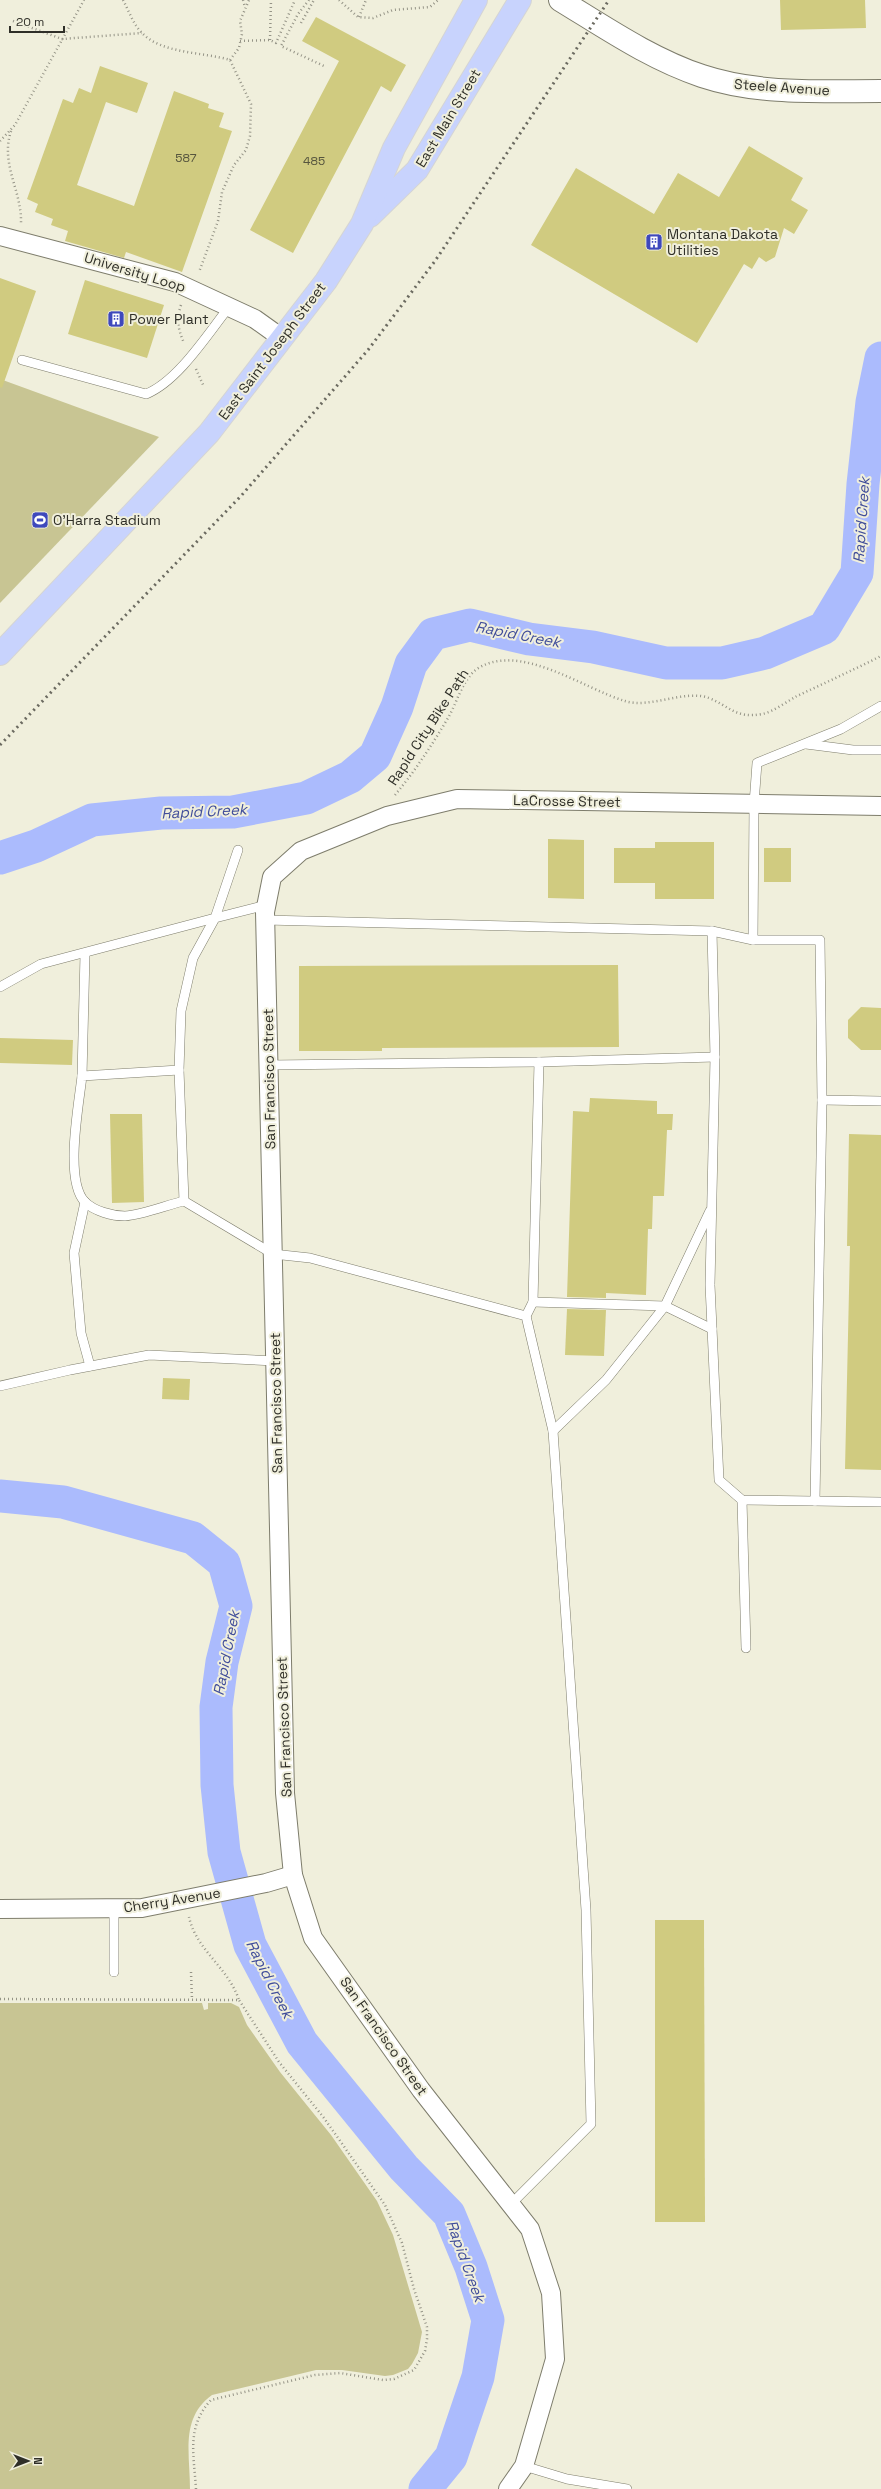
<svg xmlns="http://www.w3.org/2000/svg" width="881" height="2489" font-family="'Space Grotesk',sans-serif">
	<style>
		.green { fill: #c8c593 }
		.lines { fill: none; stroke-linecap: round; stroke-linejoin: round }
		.river { stroke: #abbbfd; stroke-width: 33 }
		.building { fill: #d0cb80 }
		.service-casing { stroke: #7e7d6c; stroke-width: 10 }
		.minor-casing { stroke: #7e7d6c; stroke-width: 20 }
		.tertiary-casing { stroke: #7e7d6c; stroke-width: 24 }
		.primary-casing { stroke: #d5d5d4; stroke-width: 24 }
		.path { stroke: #959487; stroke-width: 2.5; stroke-dasharray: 1 3; stroke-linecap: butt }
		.service { stroke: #fff; stroke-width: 9 }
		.minor { stroke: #fff; stroke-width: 18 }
		.tertiary { stroke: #fff; stroke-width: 22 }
		.primary { stroke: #c8d3fd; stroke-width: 22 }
		.rail { stroke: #6b6a60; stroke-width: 3; stroke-dasharray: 2 4; stroke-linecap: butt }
		.labels { text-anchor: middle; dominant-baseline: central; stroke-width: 4; stroke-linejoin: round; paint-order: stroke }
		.number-label { font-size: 12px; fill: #57563e }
		.street-label { font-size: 14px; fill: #2f2f28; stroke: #f0efdc }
		.poi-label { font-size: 14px; fill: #2f2f28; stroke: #f0efdc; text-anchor: start }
		.water-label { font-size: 15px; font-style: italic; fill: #404d9a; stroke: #f0efdc }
	</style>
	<rect width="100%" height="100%" fill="#f0efdc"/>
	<g class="green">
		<path d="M0 379 159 437 0 603Z"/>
		<path d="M0 2003H202L204 2010 208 2009V2003H231L239 2007 247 2025 280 2072 331 2135 377 2201 393 2235 422 2332 418 2353 412 2364 408 2369 393 2375 385 2376 342 2370H316L212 2395C180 2418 190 2454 190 2489H0Z"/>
	</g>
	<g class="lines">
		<g class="river">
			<path d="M0 858 36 846 92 820 161 813 233 812 306 798 350 777 375 756 397 707 411 664 433 634 470 625 529 639 593 647 666 663H722L765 653 824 628 857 573 863 484 872 402 881 358"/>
			<path d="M0 1496 63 1502 193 1538 224 1563 236 1606 222 1662 216 1707 217 1785 224 1852 250 1945 302 2043 404 2168 449 2214 471 2267 488 2320 478 2377 451 2457 425 2489"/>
		</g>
	</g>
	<g class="building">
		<path d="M780 0H865L866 28 781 30Z"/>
		<path d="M316 17 406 65 391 92 381 86 293 253 250 230 339 61 302 41Z"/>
		<path d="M100 66 148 83 137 113 106 102 77 185 134 206 174 91 209 104 208 108 224 113 219 127 232 131 182 272 126 252 124 258 65 241 68 231 51 225 53 219 35 212 38 204 27 199 63 99 73 103 79 88 91 93Z"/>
		<path d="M749 146 803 178 791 200 808 210 794 234 784 228 775 257 766 262 759 257 752 269 744 264 697 343 531 245 576 168 654 214 678 173 719 197Z"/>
		<path d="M0 278 36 291 2 388 0 387Z"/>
		<path d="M85 280 164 305 147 358 68 334Z"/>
		<path d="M548 839 584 840V899L548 898Z"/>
		<path d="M655 842H714V899H655V883H614V848H655Z"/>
		<rect x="764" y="848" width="27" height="34"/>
		<path d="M618 965 619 1047 382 1048V1051H299V966Z"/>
		<path d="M861 1007 881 1008V1050H861L848 1038V1020Z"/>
		<path d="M0 1038 73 1040 72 1065 0 1063Z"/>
		<path d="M590 1098 657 1101V1114H673L672 1130H667L664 1196H653L652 1229H648L646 1295 606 1293V1298L567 1297 573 1111 589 1112Z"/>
		<path d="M110 1114H142L144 1202 112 1203Z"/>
		<path d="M849 1134 881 1135V1470L845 1469 850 1246H847Z"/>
		<path d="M567 1309 606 1310 604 1356 565 1355Z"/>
		<path d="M163 1378 190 1379 189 1400 162 1399Z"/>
		<path d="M655 1920H704L705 2222H655Z"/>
	</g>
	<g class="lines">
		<g class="service-casing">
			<g id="service">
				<path d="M22 360 146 394C178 381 207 335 229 307"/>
				<path d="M806 744 853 750H881"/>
				<path d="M266 905 215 918 193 958 181 1011 179 1070 82 1076C79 1104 64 1181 85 1202 94 1211 112 1216 125 1216 142 1215 167 1205 184 1201L273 1254 310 1258 526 1316 553 1431 586 1910 591 2124 511 2204"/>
				<path d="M265 920 712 931 753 940H820L822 1100 881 1101"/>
				<path d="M712 931 715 1057 710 1285 719 1480 742 1500 881 1502"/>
				<path d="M753 940 754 804 757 763 841 729 881 706"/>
				<path d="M0 987 41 964 215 918 238 850"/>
				<path d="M269 1065 539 1062"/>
				<path d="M179 1070 184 1201"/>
				<path d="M82 1076 85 954"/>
				<path d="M85 1202 74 1253 81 1333 90 1366"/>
				<path d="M533 1302 665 1306 712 1329"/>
				<path d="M526 1316 533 1302 539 1062 715 1057"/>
				<path d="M0 1386 70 1370 149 1355 275 1361"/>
				<path d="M553 1431 606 1380 665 1306 710 1211"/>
				<path d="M742 1500 746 1648"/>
				<path d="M815 1501 822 1100"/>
				<path d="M114 1909V1972"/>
				<path d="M524 2466 567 2479 627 2489"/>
			</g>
		</g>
		<g class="minor-casing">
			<g id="minor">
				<path d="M0 236 175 282 255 319 283 339"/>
				<path d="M0 1909 142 1908 266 1883 293 1875"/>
				<path d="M508 2489 524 2466 555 2359 551 2293 530 2229 421 2090 313 1938 293 1875 285 1793 265 912 272 877 301 851 387 816 457 799 881 806"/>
			</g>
		</g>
		<g class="tertiary-casing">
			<path id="tertiary" d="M560 0C606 28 651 59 702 76 759 95 822 91 881 91"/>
		</g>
		<g class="primary-casing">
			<g id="primary">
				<path d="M370 216 417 170 520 0"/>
				<path d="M0 654 209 433 326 281 362 224 394 148 476 0"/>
			</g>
		</g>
		<g class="path">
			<path d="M123 0C129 11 133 24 142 33 162 54 204 52 230 60L251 104 250 136 246 150 234 165 222 192 218 221 199 272"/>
			<path d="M243 0 245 7"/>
			<path d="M309 0 298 14 281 46 324 66"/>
			<path d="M339 0 358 17 373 18 393 10 430 7 438 0"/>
			<path d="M359 17 366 0"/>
			<path d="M13 21 62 39 142 33"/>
			<path d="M301 23 314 0"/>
			<path d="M270 40 271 0"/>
			<path d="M240 41 270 40 276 43 295 0"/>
			<path d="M230 60 239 48 242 34 240 21 249 0"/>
			<path d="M11 131C0 164 22 191 21 223"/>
			<path d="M0 141 15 125 84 0"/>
			<path d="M181 305C176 320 178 329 184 343"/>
			<path d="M196 369 204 387"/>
			<path d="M395 795C415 771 432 745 448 718 457 703 462 680 477 669 519 641 584 689 625 701 650 709 685 689 709 698 729 706 736 719 762 714 773 712 786 702 797 696 825 683 853 670 881 656"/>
			<path d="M191 1972 192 2000"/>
			<path d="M0 1999 239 2000C228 1967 196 1950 189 1917"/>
			<path d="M196 2489C194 2455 186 2427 211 2400L315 2375 340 2373 383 2380 394 2379 414 2370 425 2351 427 2339V2327L414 2289 402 2243 385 2205 324 2118 279 2062 239 2000"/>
		</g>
		<use href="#service" class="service"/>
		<use href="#minor" class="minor"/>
		<use href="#tertiary" class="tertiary"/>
		<use href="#primary" class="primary"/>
		<path class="rail" d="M0 745 241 496 368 350 435 261 609 0"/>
	</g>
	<defs>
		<g id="building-square" transform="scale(0.9)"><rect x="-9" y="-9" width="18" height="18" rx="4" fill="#3e48bc" stroke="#f0efdc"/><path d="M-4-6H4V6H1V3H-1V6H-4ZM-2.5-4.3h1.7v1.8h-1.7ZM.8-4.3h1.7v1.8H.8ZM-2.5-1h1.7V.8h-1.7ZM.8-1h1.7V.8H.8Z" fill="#fff"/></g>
		<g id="stadium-square" transform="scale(0.9)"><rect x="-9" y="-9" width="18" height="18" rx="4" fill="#3e48bc" stroke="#f0efdc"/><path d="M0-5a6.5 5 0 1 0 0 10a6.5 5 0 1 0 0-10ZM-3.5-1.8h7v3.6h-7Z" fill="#fff"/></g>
	</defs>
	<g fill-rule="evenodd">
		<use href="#building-square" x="654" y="242"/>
		<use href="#building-square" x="116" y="319"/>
		<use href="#stadium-square" x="40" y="520"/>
	</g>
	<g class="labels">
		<g class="number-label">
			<text x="186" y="158">587</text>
			<text x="314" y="161">485</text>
		</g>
		<g class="street-label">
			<text transform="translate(782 87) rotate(4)">Steele Avenue</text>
			<text transform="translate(448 118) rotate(-59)">East Main Street</text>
			<text transform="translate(135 272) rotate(17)">University Loop</text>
			<text transform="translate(272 351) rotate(-53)">East Saint Joseph Street</text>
			<text transform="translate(428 727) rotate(-57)">Rapid City Bike Path</text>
			<text transform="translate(567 801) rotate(1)">LaCrosse Street</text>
			<text transform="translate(269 1079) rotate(-91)">San Francisco Street</text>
			<text transform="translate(276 1403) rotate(-91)">San Francisco Street</text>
			<text transform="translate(284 1727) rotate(-92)">San Francisco Street</text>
			<text transform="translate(172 1900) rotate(-9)">Cherry Avenue</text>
			<text transform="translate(384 2036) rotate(55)">San Francisco Street</text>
		</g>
		<g class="poi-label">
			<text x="667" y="234">Montana Dakota<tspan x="667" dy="16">Utilities</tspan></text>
			<text x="129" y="319">Power Plant</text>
			<text x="53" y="520">O'Harra Stadium</text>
		</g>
		<g class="water-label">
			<text transform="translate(861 520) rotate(-86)">Rapid Creek</text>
			<text transform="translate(518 634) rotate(11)">Rapid Creek</text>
			<text transform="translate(204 811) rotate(-3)">Rapid Creek</text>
			<text transform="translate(226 1653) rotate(-79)">Rapid Creek</text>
			<text transform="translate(270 1979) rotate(63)">Rapid Creek</text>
			<text transform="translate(466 2261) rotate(70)">Rapid Creek</text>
		</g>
	</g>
	<g transform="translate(28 2461) rotate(90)" stroke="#f0efdc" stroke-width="3" paint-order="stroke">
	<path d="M0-3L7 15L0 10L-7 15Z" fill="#2f2f28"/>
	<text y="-6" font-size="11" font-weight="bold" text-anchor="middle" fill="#2f2f28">N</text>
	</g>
	<path d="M10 26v6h54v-6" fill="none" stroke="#2f2f28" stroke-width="2"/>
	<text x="16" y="26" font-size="12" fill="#2f2f28" stroke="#f0efdc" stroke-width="3" paint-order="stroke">20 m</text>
</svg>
